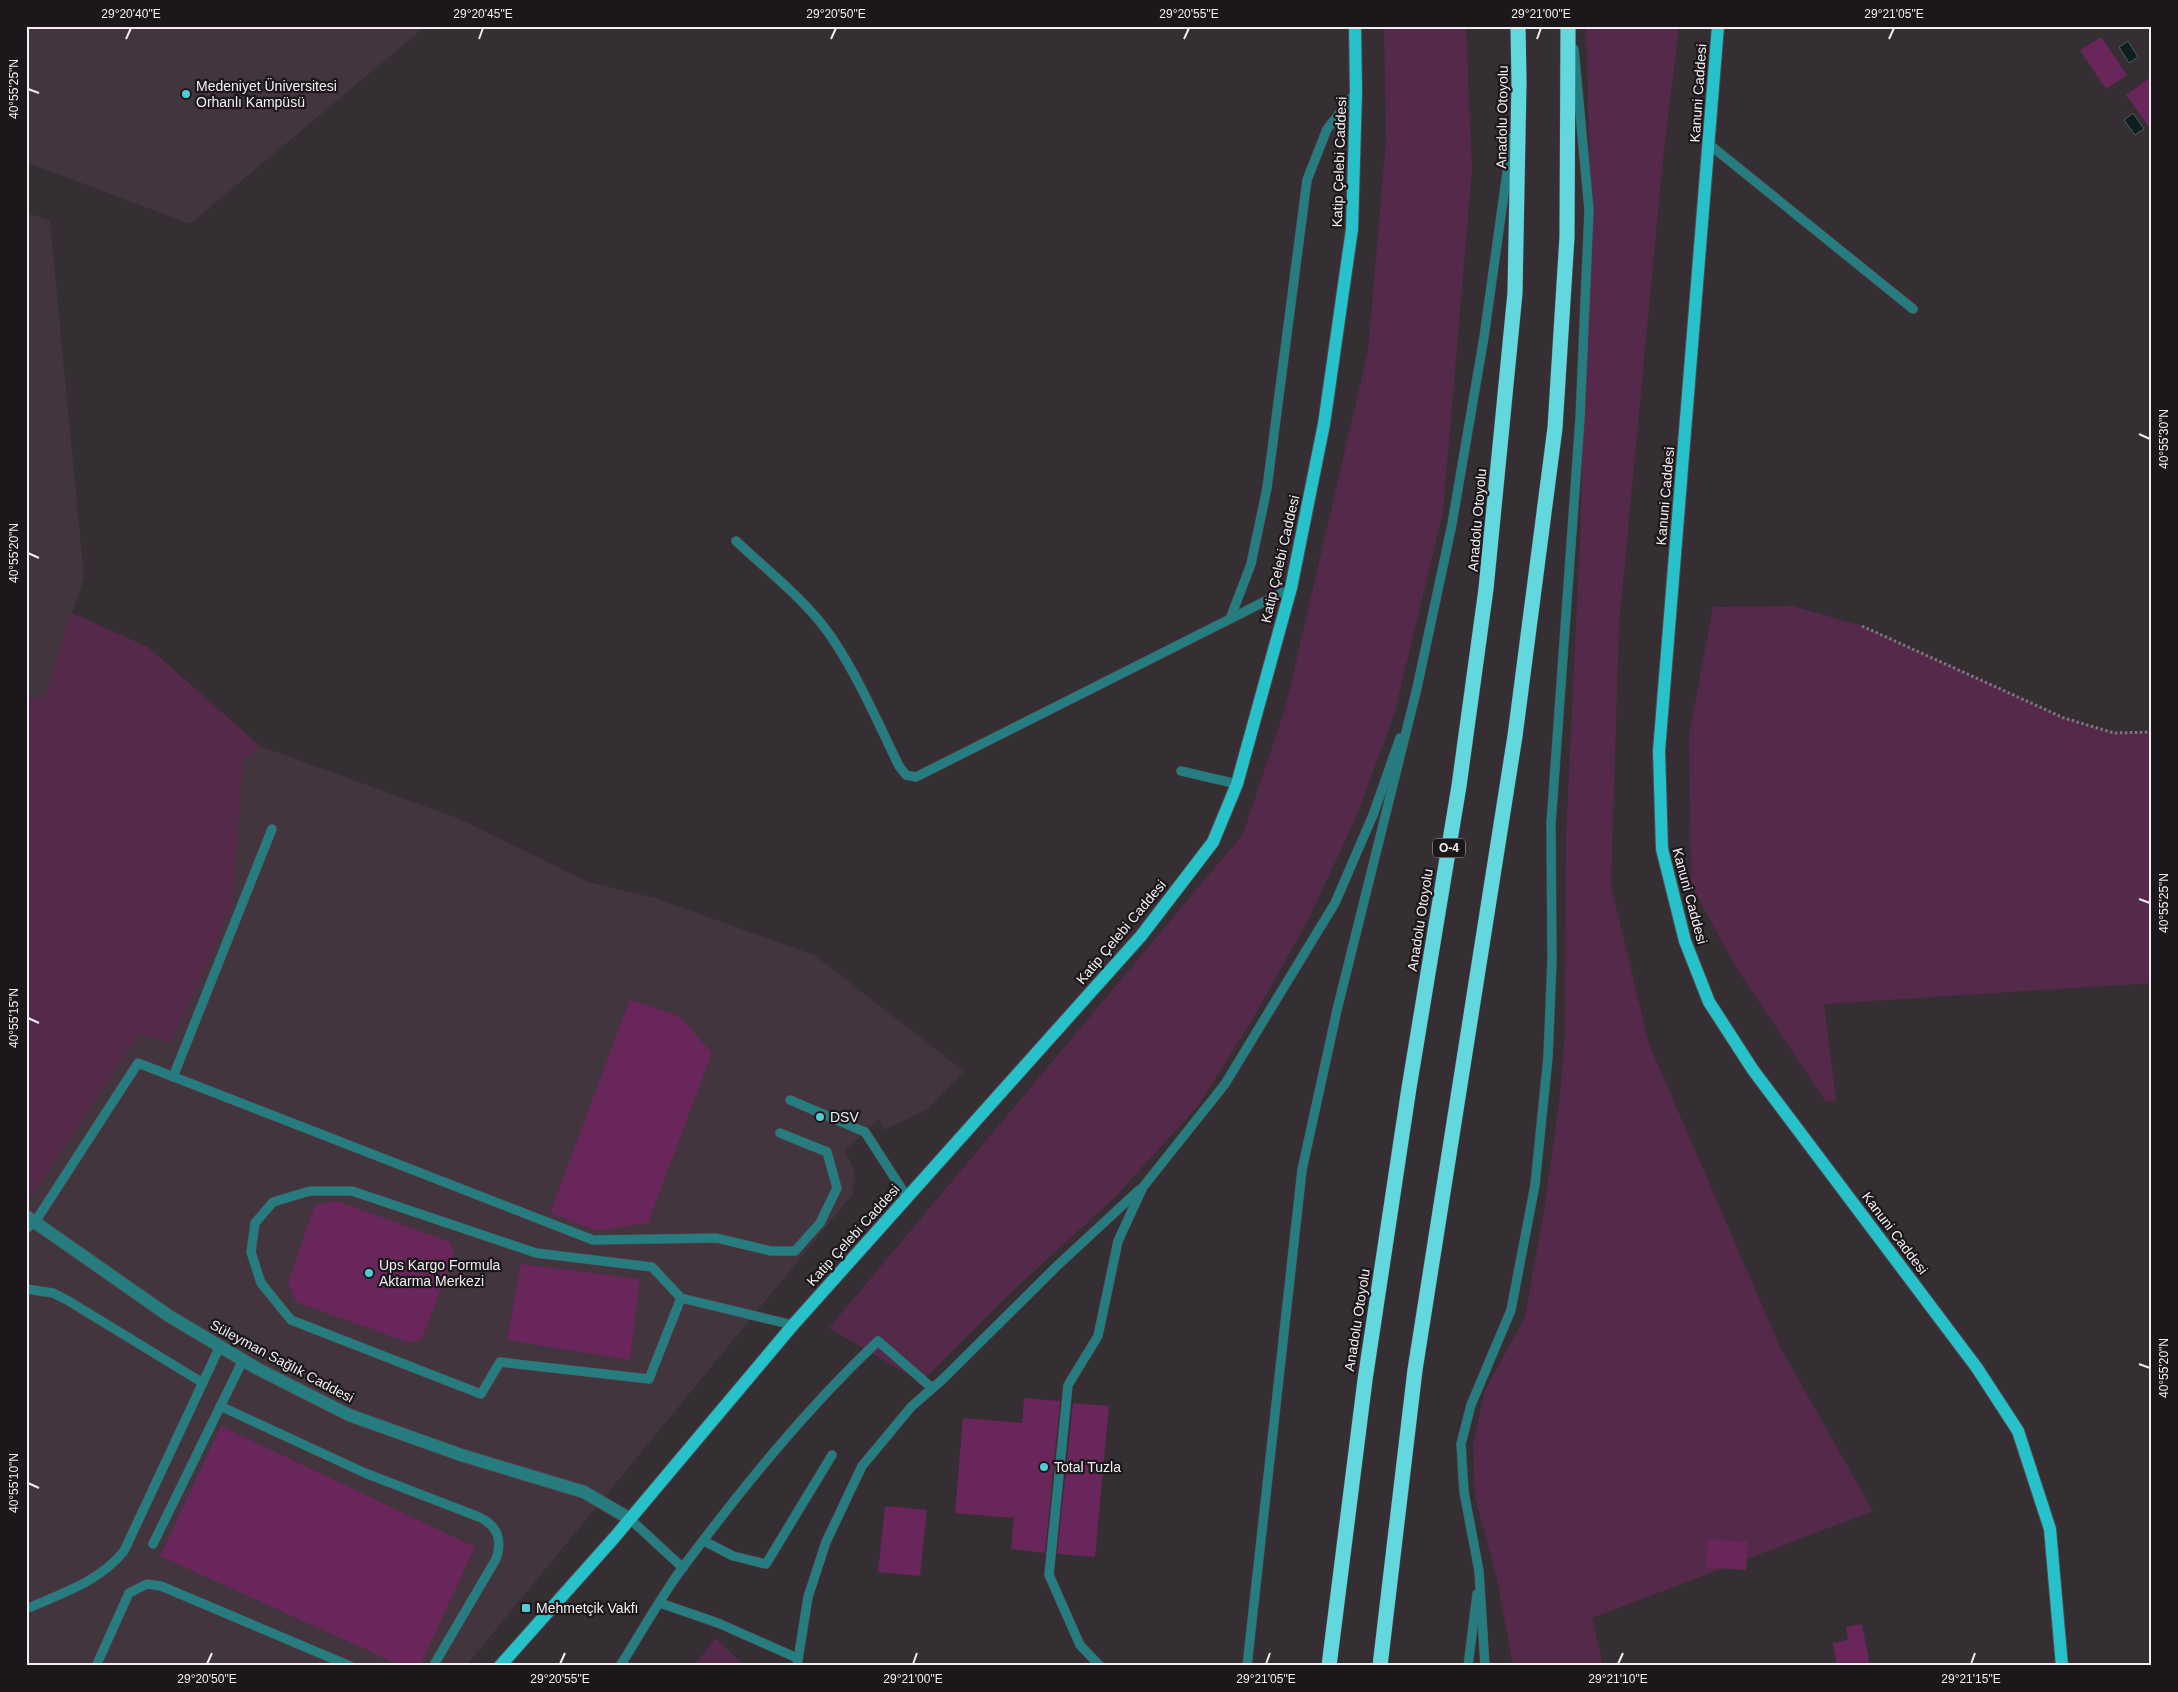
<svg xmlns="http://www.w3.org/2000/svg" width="2178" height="1692" font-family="Helvetica,sans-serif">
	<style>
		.built { fill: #42353e }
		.green { fill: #55294a }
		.water { fill: #0d1f20; stroke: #525d5f }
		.building { fill: #68265a }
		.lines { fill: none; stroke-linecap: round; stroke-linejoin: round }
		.service-casing { stroke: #50494e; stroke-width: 10 }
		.tertiary-casing { stroke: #50494e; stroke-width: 14 }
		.primary-casing { stroke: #50494e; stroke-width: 14 }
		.motorway-casing { stroke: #50494e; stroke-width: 16 }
		.path { stroke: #7d767b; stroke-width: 3; stroke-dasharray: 2.5 2.5; stroke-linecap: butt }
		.service { stroke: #277c80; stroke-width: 9 }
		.tertiary { stroke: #277c80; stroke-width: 12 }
		.primary { stroke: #26c1c9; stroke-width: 12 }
		.motorway { stroke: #62d7de; stroke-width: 15 }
		.ticks { fill: none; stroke: #f3eef2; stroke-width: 2 }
		.poi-dot { fill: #51ccd3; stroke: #1b171a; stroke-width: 2 }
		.labels { text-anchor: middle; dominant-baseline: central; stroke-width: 4.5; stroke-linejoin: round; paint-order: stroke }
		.shield { fill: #1b171a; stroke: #b2aeb1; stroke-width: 1 }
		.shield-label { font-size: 12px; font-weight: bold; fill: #f3eef2 }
		.poi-label { font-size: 14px; fill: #f3eef2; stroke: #1b171a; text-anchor: start }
		.street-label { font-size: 14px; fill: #f3eef2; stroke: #1b171a }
		.neatline { fill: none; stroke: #f3eef2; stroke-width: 2 }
		.ticks-label { font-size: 12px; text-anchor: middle; fill: #f3eef2 }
	</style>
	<rect width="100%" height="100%" fill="#352e33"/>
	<g class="built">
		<path d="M26 26H426L190 224 26 162Z"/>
		<path d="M26 212 50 221 84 577 45 697 26 699Z"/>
		<path d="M260 746 460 819 588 882 655 898 814 955 964 1071 928 1109 884 1130 879 1119 845 1151 854 1169 853 1194 466 1666H26V1199L30 1198 139 1033 171 1043 233 899 243 760Z"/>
	</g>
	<g class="green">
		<path d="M1384 26H1466L1472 170 1443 512 1394 715 1355 820 1307 922 1252 1020 1198 1106 1114 1198 1005 1298 921 1382 829 1328 1243 834 1285 709 1368 351 1386 141Z"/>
		<path d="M1586 26H1679L1662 169 1619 626 1611 886 1649 1044 1780 1347 1873 1511 1592 1618 1603 1666H1513L1497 1579 1475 1497 1473 1444 1485 1390 1525 1317 1544 1210 1560 1096 1565 1031 1566 836 1580 539 1590 179Z"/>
		<path d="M1792 606 1862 626 2064 718 2114 733 2152 732V983L1824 1004 1836 1101 1826 1102 1737 969 1691 885 1689 735 1713 607Z"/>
		<path d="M72 613 148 647 260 746 243 760 233 899 209 962 171 1043 139 1034 30 1198 26 1195V699L45 697Z"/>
		<path d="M715 1638 745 1666H694Z"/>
	</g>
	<g class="water">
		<path d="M2128 41 2138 57 2129 63 2119 47Z"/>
		<path d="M2133 113 2144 129 2135 135 2124 120Z"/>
	</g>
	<g class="building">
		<path d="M2101 37 2127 75 2106 89 2080 50Z"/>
		<path d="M2152 76V131L2126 95Z"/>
		<path d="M630 999 680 1017 712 1053 648 1223 597 1231 550 1213Z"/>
		<path d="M337 1201 450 1242 454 1254 422 1339 410 1343 296 1302 288 1282 315 1205Z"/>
		<path d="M521 1264 640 1279 630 1360 507 1340Z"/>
		<path d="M1024 1398 1060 1401 1045 1553 1011 1549 1014 1518 955 1513 963 1418 1022 1423Z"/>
		<path d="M1073 1403 1109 1406 1095 1557 1057 1554Z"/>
		<path d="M221 1426 475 1547 420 1666H402L160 1556Z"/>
		<path d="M885 1506 927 1510 920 1576 878 1572Z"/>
		<path d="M1708 1539 1748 1542 1746 1570 1706 1567Z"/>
		<path d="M1862 1624 1870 1666H1837L1833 1643 1848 1640 1846 1627Z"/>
	</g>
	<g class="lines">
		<g class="service-casing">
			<g id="service">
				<path d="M1710 145 1913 309"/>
				<path d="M736 541C767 570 809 603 832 638 859 678 878 723 899 766L906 775 916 777 1230 619 1251 564 1267 488 1307 180 1327 129 1356 92"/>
				<path d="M1230 619 1291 588"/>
				<path d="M1181 771 1237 784"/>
				<path d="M173 1077 272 829"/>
				<path d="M790 1100 865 1132 907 1197"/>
				<path d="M26 1229 35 1222 138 1063 593 1240 717 1238 771 1251H795L820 1223 837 1188 827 1152 780 1133"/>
				<path d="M26 1289 53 1293 67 1300 203 1383"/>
				<path d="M681 1298 652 1267 536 1253 352 1191H310L273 1202 255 1223 251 1252 261 1283 291 1320 481 1394 500 1362 649 1379 681 1298 793 1325"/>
				<path d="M220 1406 365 1473 479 1517C497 1525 503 1540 496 1559L435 1663"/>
				<path d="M630 1519 683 1568"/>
				<path d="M704 1541 733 1556 766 1564 832 1455"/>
				<path d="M153 1544 243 1360"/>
				<path d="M660 1603 718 1623 797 1658"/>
				<path d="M26 1609C62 1593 99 1582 124 1551L220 1346"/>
				<path d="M96 1666 129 1593 147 1584 161 1586 350 1666"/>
				<path d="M620 1666C641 1633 660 1598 683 1567 743 1487 806 1409 878 1341L932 1388"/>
				<path d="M797 1666 808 1597 826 1542 862 1466 911 1407 943 1379 1058 1265 1139 1190"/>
				<path d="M1100 1666 1080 1645 1049 1575 1068 1385 1098 1336 1118 1241 1143 1187 1225 1084 1335 903 1373 815 1400 738"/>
				<path d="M1247 1666 1302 1170 1337 1010 1417 688 1452 524 1484 337 1512 137"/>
				<path d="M1468 1666 1477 1594"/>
				<path d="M1485 1666 1479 1571 1464 1492 1461 1444 1471 1405 1511 1310 1535 1185 1548 1057 1552 960 1551 824 1580 419 1589 210 1574 49"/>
			</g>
		</g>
		<g class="tertiary-casing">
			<path id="tertiary" d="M26 1216 169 1316 258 1369 349 1415 461 1455 584 1492 630 1519"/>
		</g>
		<g class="primary-casing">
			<g id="primary">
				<path d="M1718 26 1659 751 1662 849 1685 941 1709 1002 1753 1070 1977 1368 2018 1431 2050 1529 2062 1666"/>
				<path d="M500 1666 614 1538 793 1325 1141 936 1213 842 1237 784 1291 588 1324 424 1352 229 1356 92 1355 26"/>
			</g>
		</g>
		<g class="motorway-casing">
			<g id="motorway">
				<path d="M1329 1666 1365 1380 1409 1088 1459 786 1486 589 1515 293 1519 82 1518 26"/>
				<path d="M1380 1666 1415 1370 1515 736 1555 428 1567 237 1568 26"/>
			</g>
		</g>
		<path class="path" d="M1862 626 2064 718 2114 733 2152 732"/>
		<use href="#service" class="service"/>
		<use href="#tertiary" class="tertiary"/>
		<use href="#primary" class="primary"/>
		<use href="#motorway" class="motorway"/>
	</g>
	<path class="ticks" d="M126 39 131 28M479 39 483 28M831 39 836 28M1184 39 1189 28M1537 39 1541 28M1889 39 1894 28M28 89 39 93M2139 434 2150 439M28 553 39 558M2139 899 2150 903M28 1018 39 1023M2139 1364 2150 1368M28 1483 39 1488M207 1664 212 1653M560 1664 565 1653M913 1664 917 1653M1266 1664 1270 1653M1618 1664 1623 1653M1971 1664 1975 1653"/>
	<g class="poi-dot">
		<circle cx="186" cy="94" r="5"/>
		<circle cx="820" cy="1117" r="5"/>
		<circle cx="369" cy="1273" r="5"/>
		<circle cx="1044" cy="1467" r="5"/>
		<rect x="521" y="1603" width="10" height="10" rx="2.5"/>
	</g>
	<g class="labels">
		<rect class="shield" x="1433" y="838.5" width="32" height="19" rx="4"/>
		<g class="shield-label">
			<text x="1449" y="848">O-4</text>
		</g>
		<g class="poi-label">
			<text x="196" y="86">Medeniyet Üniversitesi<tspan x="196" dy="16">Orhanlı Kampüsü</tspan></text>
			<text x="830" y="1117">DSV</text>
			<text x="379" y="1265">Ups Kargo Formula<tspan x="379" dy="16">Aktarma Merkezi</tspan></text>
			<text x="1054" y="1467">Total Tuzla</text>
			<text x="536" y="1608">Mehmetçik Vakfı</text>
		</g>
		<g class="street-label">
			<text transform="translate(1698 93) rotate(-86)">Kanuni Caddesi</text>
			<text transform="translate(1502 117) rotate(-89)">Anadolu Otoyolu</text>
			<text transform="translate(1339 162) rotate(-88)">Katip Çelebi Caddesi</text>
			<text transform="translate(1665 496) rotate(-85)">Kanuni Caddesi</text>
			<text transform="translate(1477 520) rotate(-85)">Anadolu Otoyolu</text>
			<text transform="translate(1280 559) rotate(-77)">Katip Çelebi Caddesi</text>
			<text transform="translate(1690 896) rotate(75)">Kanuni Caddesi</text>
			<text transform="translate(1420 920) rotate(-81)">Anadolu Otoyolu</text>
			<text transform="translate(1121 932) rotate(-50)">Katip Çelebi Caddesi</text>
			<text transform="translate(1895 1233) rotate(53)">Kanuni Caddesi</text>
			<text transform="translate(853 1235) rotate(-48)">Katip Çelebi Caddesi</text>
			<text transform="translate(1357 1320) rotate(-81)">Anadolu Otoyolu</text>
			<text transform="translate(282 1361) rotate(28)">Süleyman Sağlık Caddesi</text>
		</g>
	</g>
	<rect width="2178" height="1692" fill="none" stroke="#1b171a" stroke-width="55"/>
	<rect x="28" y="28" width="2122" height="1636" class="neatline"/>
	<g class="ticks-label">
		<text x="131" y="18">29°20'40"E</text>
		<text x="483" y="18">29°20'45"E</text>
		<text x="836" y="18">29°20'50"E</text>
		<text x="1189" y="18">29°20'55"E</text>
		<text x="1541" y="18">29°21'00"E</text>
		<text x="1894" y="18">29°21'05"E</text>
		<text transform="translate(14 89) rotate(-90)" y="4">40°55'25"N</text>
		<text transform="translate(2164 439) rotate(-90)" y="4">40°55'30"N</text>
		<text transform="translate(14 553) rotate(-90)" y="4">40°55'20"N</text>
		<text transform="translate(2164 903) rotate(-90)" y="4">40°55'25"N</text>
		<text transform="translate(14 1018) rotate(-90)" y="4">40°55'15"N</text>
		<text transform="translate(2164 1368) rotate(-90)" y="4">40°55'20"N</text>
		<text transform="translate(14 1483) rotate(-90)" y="4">40°55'10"N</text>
		<text x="207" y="1683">29°20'50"E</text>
		<text x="560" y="1683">29°20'55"E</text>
		<text x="913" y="1683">29°21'00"E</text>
		<text x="1266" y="1683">29°21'05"E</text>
		<text x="1618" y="1683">29°21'10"E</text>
		<text x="1971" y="1683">29°21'15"E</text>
	</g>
</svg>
